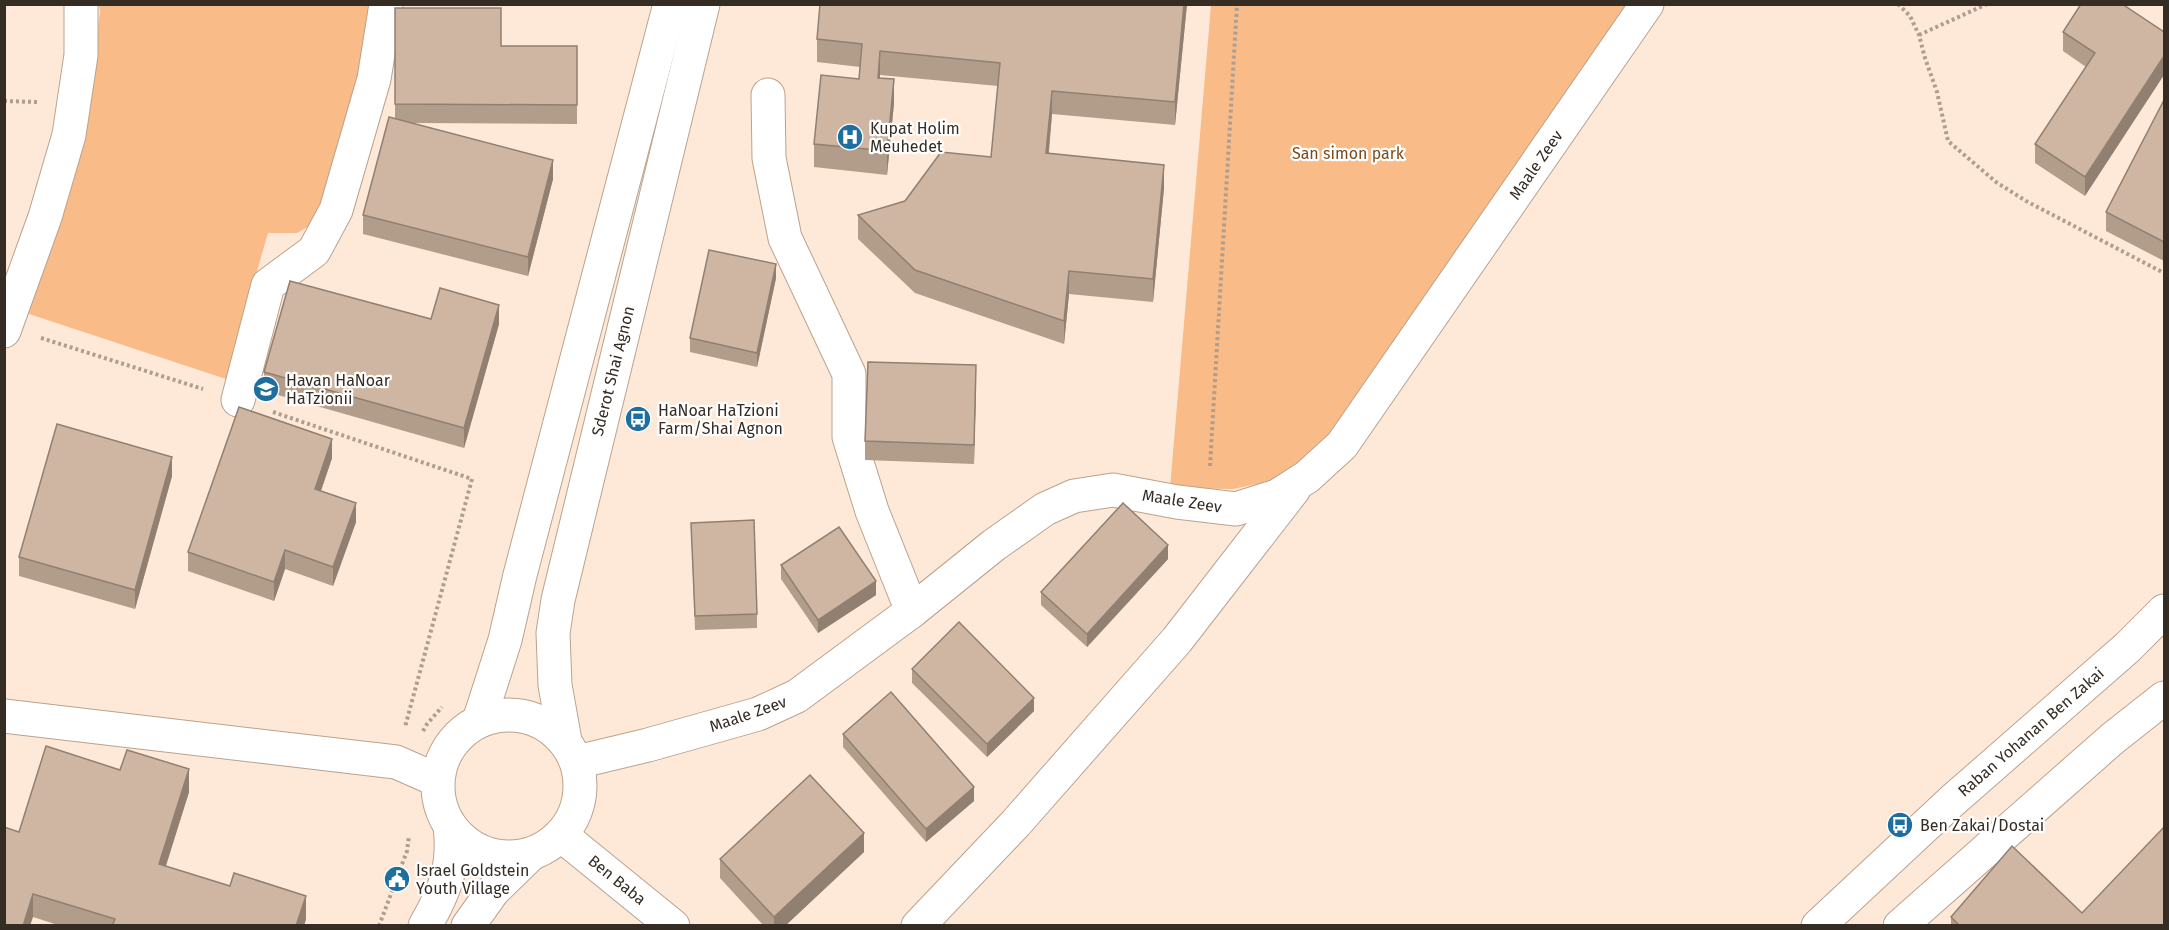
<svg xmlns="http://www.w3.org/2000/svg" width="2169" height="930" font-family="'Fira Sans',sans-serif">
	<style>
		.green { fill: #f9bc88 }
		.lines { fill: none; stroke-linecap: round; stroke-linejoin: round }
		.minor-casing { stroke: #baa28e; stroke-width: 35 }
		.path { stroke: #ae9e90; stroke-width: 4; stroke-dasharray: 3 3; stroke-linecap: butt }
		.minor { stroke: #fff; stroke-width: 33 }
		.wall { fill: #b29d8b }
		.shaded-wall { fill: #917f71 }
		.building { fill: #cfb6a2; stroke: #917f71; stroke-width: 1.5 }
		.labels { text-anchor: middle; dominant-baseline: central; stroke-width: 4.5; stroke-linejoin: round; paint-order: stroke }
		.poi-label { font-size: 16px; fill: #352c24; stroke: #fff; text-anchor: start }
		.park-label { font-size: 16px; fill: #7b4a1a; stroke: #fff }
		.street-label { font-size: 16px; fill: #352c24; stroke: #fff }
	</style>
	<rect width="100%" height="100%" fill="#fee9d8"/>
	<g class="green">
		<path d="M99 5H369L361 79 320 220 297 233H268L226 379 26 313 85 138 100 11Z"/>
		<path d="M1211 5H1630L1327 445 1289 477 1233 489 1170 488Z"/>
	</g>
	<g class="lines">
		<g class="minor-casing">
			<g id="minor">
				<path d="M768 95 769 158 785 238 849 374V437L872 511 912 611"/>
				<path d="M4 331 45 217 69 135 81 55V4"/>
				<path d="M238 400 268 285 314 251 336 210 374 79 386 4"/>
				<circle cx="509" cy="786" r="71"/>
				<path d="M4 716 396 762 437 780"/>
				<path d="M479 721 505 640 520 575 670 4"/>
				<path d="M565 741 555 685 553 633 558 600 703 4"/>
				<path d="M577 762 648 745 758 714 797 696 912 611 994 545 1045 509 1074 496 1113 490 1177 502 1236 509 1277 496 1307 477 1342 445 1647 4"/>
				<path d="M561 835 673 926"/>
				<path d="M425 926C445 891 455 866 450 826"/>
				<path d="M468 926 493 891 531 854"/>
				<path d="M918 926 1016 823 1177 640 1294 489"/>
				<path d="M1818 926 1952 801 2128 647 2164 611"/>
				<path d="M1900 926 2112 739 2164 698"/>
			</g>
		</g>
		<g class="path">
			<path d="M1898 4 1910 16 1919 35 1925 58 1937 92 1948 141 1996 182 2026 201 2164 273"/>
			<path d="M1919 35 1987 4"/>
			<path d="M4 101 37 102"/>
			<path d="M41 338 203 389"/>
			<path d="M273 412 472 479 405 727"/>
			<path d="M1210 466 1237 4"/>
			<path d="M423 731 427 724 442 707"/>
			<path d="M379 926 407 851 409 836"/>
		</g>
		<use href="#minor" class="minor"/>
	</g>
	<g class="wall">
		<path d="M1187 4 1175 125 1052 114 1049 153 1164 188 1153 302 1069 294 1064 344 915 293 858 239V215L905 201 991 157 998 86 880 75V78L894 103 887 175 814 167V144L859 79 860 67 817 62V39Z"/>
		<path d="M2122 4 2085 196 2035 163V144L2086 67 2063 51V32Z"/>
		<path d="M395 8 501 46H577V124L411 123 553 179 528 276 363 234V215L395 119Z"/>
		<path d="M2164 100V261L2106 231V212Z"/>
		<path d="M776 278 757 367 690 352V338Z"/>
		<path d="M431 319 499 324 464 448 264 391V372Z"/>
		<path d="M976 384 974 464 865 460V441Z"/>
		<path d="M332 458 321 491 356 522 333 586 285 569 274 601 188 571V552Z"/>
		<path d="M172 476 135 609 19 576V557Z"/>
		<path d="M691 523 757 614V628L695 630Z"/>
		<path d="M1168 559 1087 647 1041 605V592Z"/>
		<path d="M781 565 876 595 818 633 781 579Z"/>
		<path d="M912 669 1034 711 987 757 912 683Z"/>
		<path d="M843 734 974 801 926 842 843 747Z"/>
		<path d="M189 792 166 866 306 919 304 926H61L33 917 19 832Z"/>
		<path d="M864 852 785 926H764L720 878V859Z"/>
		<path d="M2082 913 2164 926H1951V917Z"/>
	</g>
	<g class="shaded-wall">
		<path d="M1184 4H1187L1175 125V102Z"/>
		<path d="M880 51V75L878 101V78Z"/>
		<path d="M2164 56V75L2085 196V177Z"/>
		<path d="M894 79V103L887 175V151Z"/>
		<path d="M1052 91V114L1046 177V153Z"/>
		<path d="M553 160V179L528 276V257Z"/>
		<path d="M1164 165V188L1153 302V279Z"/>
		<path d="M776 264V278L757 367V353Z"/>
		<path d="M1069 271V294L1064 344V321Z"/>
		<path d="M499 305V324L464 448V428Z"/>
		<path d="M976 365V384L974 464V445Z"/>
		<path d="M332 439V458L315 508V489Z"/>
		<path d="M172 457V476L135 609V590Z"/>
		<path d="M356 503V522L333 586V567Z"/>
		<path d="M1168 545V559L1087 647V634Z"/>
		<path d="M285 550V569L274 601V582Z"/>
		<path d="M876 581V595L818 633V620Z"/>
		<path d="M1034 698V711L987 757V744Z"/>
		<path d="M189 769V792L159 887V864Z"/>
		<path d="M974 787V801L926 842V829Z"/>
		<path d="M864 833V852L785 926H774V917Z"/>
		<path d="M33 894V917L30 926H23Z"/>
		<path d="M306 896V919L304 926H296Z"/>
	</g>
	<g class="building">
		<path d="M820 4H1184L1175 102 1052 91 1046 153 1164 165 1153 279 1069 271 1064 321 915 270 858 215 905 201 941 152 991 157 1000 63 880 51 878 78 894 79 887 151 814 144 821 75 859 79 862 44 817 39Z"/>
		<path d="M2081 4H2122L2164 32V56L2085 177 2035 144 2095 53 2063 32Z"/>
		<path d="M395 8H501V46H577V105L395 104Z"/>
		<path d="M2164 100V242L2106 212Z"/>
		<path d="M389 117 553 160 528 257 363 215Z"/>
		<path d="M709 250 776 264 757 353 690 338Z"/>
		<path d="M290 281 431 319 440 288 499 305 464 428 264 372Z"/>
		<path d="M868 362 976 365 974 445 865 441Z"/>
		<path d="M239 407 332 439 315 489 356 503 333 567 285 550 274 582 188 552Z"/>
		<path d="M57 424 172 457 135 590 19 557Z"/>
		<path d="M1123 503 1168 545 1087 634 1041 592Z"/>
		<path d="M754 520 757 614 695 616 691 523Z"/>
		<path d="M839 527 876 581 818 620 781 565Z"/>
		<path d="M959 622 1034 698 987 744 912 669Z"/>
		<path d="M891 692 974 787 926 829 843 734Z"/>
		<path d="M46 746 120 770 127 750 189 769 159 864 230 886 234 873 306 896 296 926H112L115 919 33 894 23 926H4V827L19 832Z"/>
		<path d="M810 775 864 833 774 917 720 859Z"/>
		<path d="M2164 827V926H1960L1951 917 2012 846 2082 913Z"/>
	</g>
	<defs>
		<g id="hospital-disc" transform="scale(1.35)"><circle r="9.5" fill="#1e6e9f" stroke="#fff"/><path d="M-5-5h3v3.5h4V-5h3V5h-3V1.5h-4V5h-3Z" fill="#fff"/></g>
		<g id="school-disc" transform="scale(1.35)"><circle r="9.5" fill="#1e6e9f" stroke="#fff"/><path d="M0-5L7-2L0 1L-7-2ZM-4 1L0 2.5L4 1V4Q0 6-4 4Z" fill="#fff"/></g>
		<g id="bus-disc" transform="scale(1.35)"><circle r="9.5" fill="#1e6e9f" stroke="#fff"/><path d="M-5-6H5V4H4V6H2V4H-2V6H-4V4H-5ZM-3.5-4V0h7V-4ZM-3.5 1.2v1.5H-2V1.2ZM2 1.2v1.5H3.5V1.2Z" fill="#fff"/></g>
		<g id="civic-disc" transform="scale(1.35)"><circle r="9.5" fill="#1e6e9f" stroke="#fff"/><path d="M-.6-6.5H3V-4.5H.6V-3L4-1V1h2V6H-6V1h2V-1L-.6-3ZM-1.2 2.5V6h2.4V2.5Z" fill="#fff"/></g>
	</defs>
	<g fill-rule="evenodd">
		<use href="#hospital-disc" x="850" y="137"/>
		<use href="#school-disc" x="266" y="389"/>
		<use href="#bus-disc" x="638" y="419"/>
		<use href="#bus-disc" x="1900" y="825"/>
		<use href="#civic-disc" x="397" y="879"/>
	</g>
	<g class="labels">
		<g class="poi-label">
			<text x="870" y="128">Kupat Holim<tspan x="870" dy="18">Meuhedet</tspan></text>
			<text x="286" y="380">Havan HaNoar<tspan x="286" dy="18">HaTzionii</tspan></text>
			<text x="658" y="410">HaNoar HaTzioni<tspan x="658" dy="18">Farm/Shai Agnon</tspan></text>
			<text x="1920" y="825">Ben Zakai/Dostai</text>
			<text x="416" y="870">Israel Goldstein<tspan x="416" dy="18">Youth Village</tspan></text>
		</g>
		<g class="park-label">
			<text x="1348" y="153">San simon park</text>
		</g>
		<g class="street-label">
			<text transform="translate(1536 165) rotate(-55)">Maale Zeev</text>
			<text transform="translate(613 371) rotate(-76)">Sderot Shai Agnon</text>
			<text transform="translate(1182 501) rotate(9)">Maale Zeev</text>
			<text transform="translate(748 714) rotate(-19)">Maale Zeev</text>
			<text transform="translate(2031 732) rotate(-41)">Raban Yohanan Ben Zakai</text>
			<text transform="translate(617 880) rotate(39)">Ben Baba</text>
		</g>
	</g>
	<rect width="2169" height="930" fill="none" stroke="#352c24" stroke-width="12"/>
</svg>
